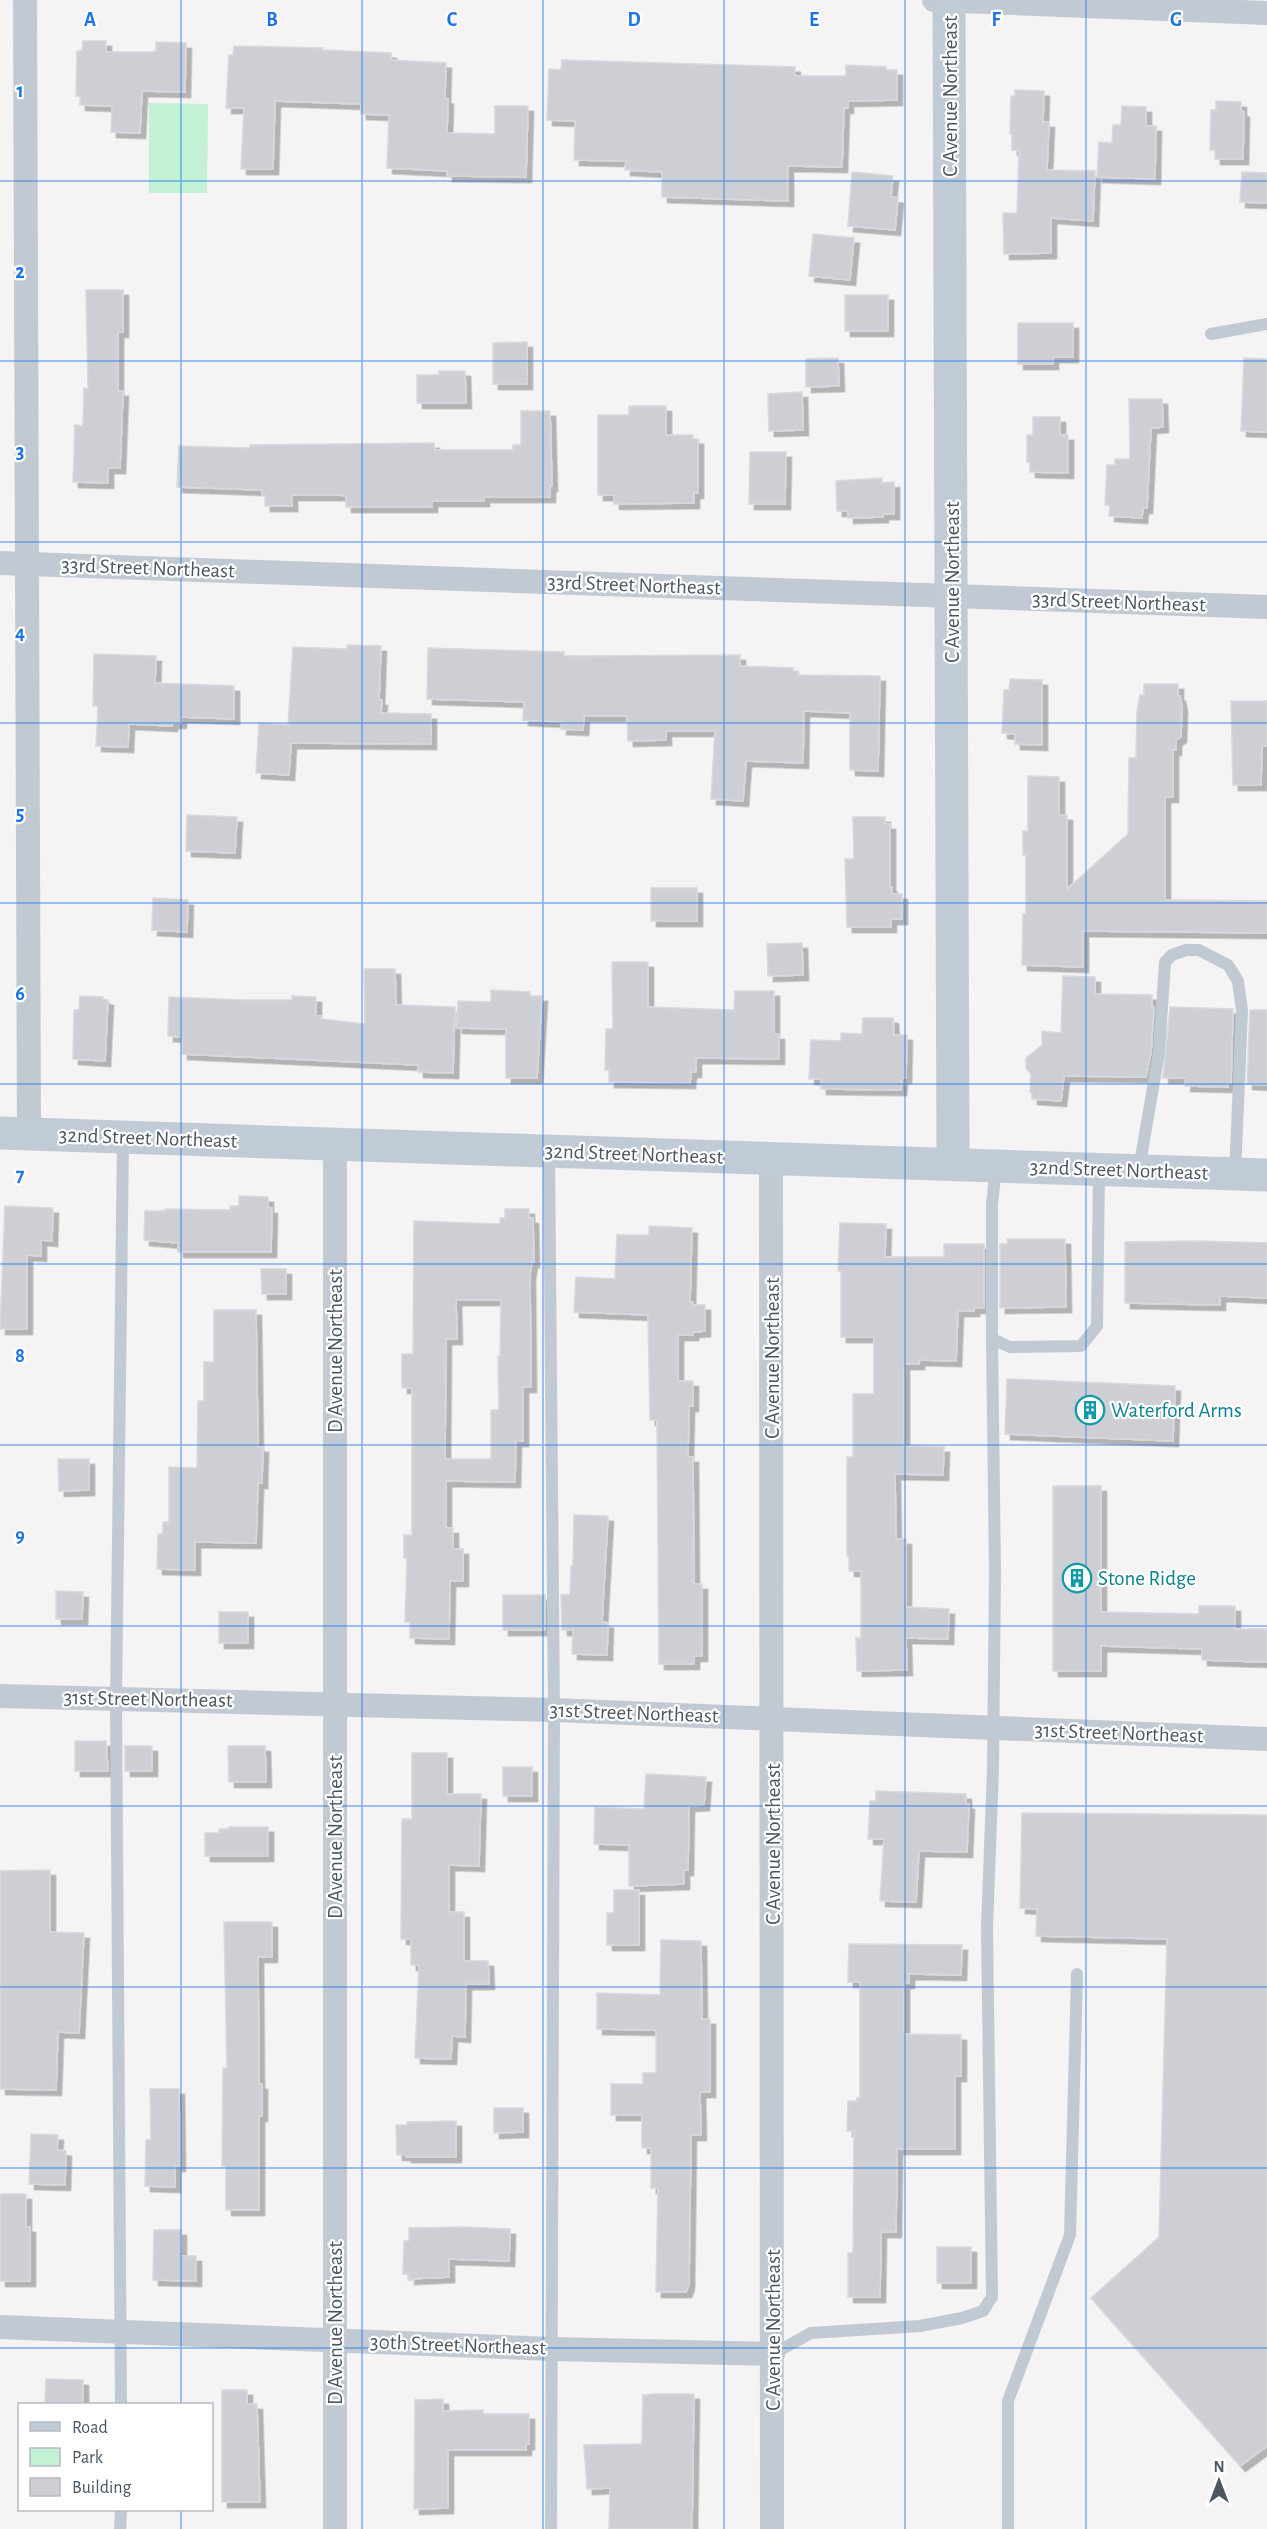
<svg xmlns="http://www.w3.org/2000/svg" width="1267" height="2529" font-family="'Alegreya Sans',sans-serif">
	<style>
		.green { fill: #c3f1d5 }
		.building { fill: #cdcfd5; stroke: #d7d9de; stroke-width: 1.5; fill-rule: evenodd; filter: url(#shadow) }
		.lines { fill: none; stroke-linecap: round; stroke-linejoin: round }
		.lane { stroke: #c1cad2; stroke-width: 12 }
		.street { stroke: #c1cad2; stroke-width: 24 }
		.secondary { stroke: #c1cbd6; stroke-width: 33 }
		.grid { fill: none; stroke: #1a73e8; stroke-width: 1.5; stroke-opacity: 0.55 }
		.labels { text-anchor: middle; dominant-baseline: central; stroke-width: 4.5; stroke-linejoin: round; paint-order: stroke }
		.street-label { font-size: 21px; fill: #4a5661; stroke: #fff }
		.culture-label { font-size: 21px; fill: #0d838f; stroke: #fff; text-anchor: start }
		.grid-label { font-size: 20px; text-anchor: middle; font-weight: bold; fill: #1a73e8; stroke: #fff; stroke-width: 4.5; stroke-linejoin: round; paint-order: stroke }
	</style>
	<defs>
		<filter id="shadow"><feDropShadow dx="5.5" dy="5.5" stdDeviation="0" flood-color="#0004"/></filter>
	</defs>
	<rect width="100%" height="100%" fill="#f5f3f3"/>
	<path class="green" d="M149 103 208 104 207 193H149Z"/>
	<g class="building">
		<path d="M83 41H106V52H151L156 51V42L186 43 185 92 142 91 140 133 111 132 112 106 80 105V96H76L77 51H82Z"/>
		<path d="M234 46 323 48V50L391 53V60L446 63 445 98 448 99 447 133 495 134V106H528L526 177 447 176V171L387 168 389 115 361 114V104L275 101 273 169H241L244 108H226L229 55H233Z"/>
		<path d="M562 60 795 67 794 75 798 76H846V65L886 67V70H897V100L848 101V108H844L842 167 788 166V201L662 197V172L625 170 626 161 574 160 575 121 547 120 549 69 561 70Z"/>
		<path d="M1015 90 1044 91 1043 122H1049L1047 170 1095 171 1093 221 1051 218V253L1004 254 1003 213H1017L1019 150H1012V134H1010L1011 96H1015Z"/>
		<path d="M1216 101 1241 102V111L1244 112 1243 159H1215V150H1210L1211 110H1216Z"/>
		<path d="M1122 106 1146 107V126H1156L1155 179 1097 177 1099 142 1112 143 1113 125H1121Z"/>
		<path d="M852 172 893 176 891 197 898 198 895 230 848 226Z"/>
		<path d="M1242 172 1267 173V203L1240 202Z"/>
		<path d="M813 234 854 238 850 280 809 276Z"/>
		<path d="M86 290H123V332H118V391H123L120 468H108V483L73 482 75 425 83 426 84 388 88 389Z"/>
		<rect x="845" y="295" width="43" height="36"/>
		<path d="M1018 323H1073V357H1053V364H1018Z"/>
		<path d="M527 342V384H493V343Z"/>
		<path d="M838 358 839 386 806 387V359Z"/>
		<path d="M1244 358 1267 359V432L1241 431Z"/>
		<path d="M439 371H465L466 403H417V375H439Z"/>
		<path d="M802 392 803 430 769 431 768 394Z"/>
		<path d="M1129 399H1162L1163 427 1151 428 1147 508H1143L1142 518 1109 516 1110 506 1105 505 1107 465H1115V459H1130Z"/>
		<path d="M629 406H666V435H693V439H698V493H694V503L614 504V495H598V415H629Z"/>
		<path d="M521 411H550L552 486H550V497H484V501H432V507H346V496L339 495H292V506H265V495H262V490L177 487 179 446 250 448V445L434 443 435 450H513V445H521Z"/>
		<path d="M1033 417H1060V435H1068V473L1030 472V462H1027V435H1033Z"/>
		<path d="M750 452H786L785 504H749Z"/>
		<path d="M882 478V483L894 482V514H883V517L848 518V511H837L836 481Z"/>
		<path d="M347 645 381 646 379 700H382L381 713 431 714V744L291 743 289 775 256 773 259 723 288 725 293 647 347 649Z"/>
		<path d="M428 648 564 652V656L740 655V666L793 668V671H798V675L880 676 878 771 850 770V713L804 711 803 763 746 761 743 801 711 799 715 731H666V740L628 741 627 716H584L583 730 561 729 562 722 523 720 524 702 427 699Z"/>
		<path d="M94 654 156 656 155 683 234 686V719L181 717V723H172V726L129 724 128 747 96 746 98 706H93Z"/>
		<path d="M1010 679 1042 680V745L1015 744V734L1002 733 1004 690H1009Z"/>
		<path d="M1144 684H1178V696H1180L1182 706 1181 737 1176 740V750H1173V797H1165V900L1267 901V933L1083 931V967L1022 965 1023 914H1026V855H1023V831H1028V776L1059 777V815H1067V889L1128 834 1129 758H1136L1137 711 1140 695H1144Z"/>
		<path d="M1231 701H1267V746H1262L1261 785H1233Z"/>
		<path d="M187 815 237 817 235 853 186 851Z"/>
		<path d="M853 817H885V824H890V887H892V894H902V919H891V927H847L845 859H854Z"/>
		<rect x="651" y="888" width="46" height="33"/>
		<path d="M153 898 188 900 187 932 152 930Z"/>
		<path d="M802 943 803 975 768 976 767 944Z"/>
		<path d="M612 962H648V1007L734 1010 735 991H774V1034H779V1059L696 1058V1072H691L690 1083 609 1082V1070H605L606 1029H613Z"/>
		<path d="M364 969H395L396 1005 455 1007 453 1073 418 1072V1065L182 1054V1037L168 1036 169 997 245 1000H292V996L316 997V1016H321V1019L365 1024Z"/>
		<path d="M1063 976 1095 977V994L1152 995V1007H1154L1151 1052 1146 1077 1064 1076 1061 1101 1032 1099V1092H1030L1031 1074 1026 1068V1058L1042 1045V1031L1061 1033Z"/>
		<path d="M491 990 530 992V996H542L537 1078H506V1029L457 1028 458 1001 491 1002Z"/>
		<path d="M80 996 103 997V999L108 1000 105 1061 73 1059 74 1010H79Z"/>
		<path d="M1170 1007 1233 1009 1231 1083H1228V1087L1185 1086 1186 1078H1163Z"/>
		<path d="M1250 1010H1267V1085L1247 1084Z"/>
		<path d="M863 1018H893L894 1035H907L906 1078H902L901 1090 821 1089V1079H809L811 1040 841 1041V1033L862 1034Z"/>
		<path d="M239 1196 268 1197V1208H272L271 1252H178V1243L144 1240 145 1211H165V1209L230 1210V1206H239Z"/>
		<path d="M5 1206 53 1208 52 1241 41 1240V1256L27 1255V1329H0Z"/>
		<path d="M505 1209H529V1218H533L534 1262H532L530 1274 531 1387H523V1441H516L515 1482 446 1481V1528H453V1549H463V1581H450L449 1639 410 1638V1622H405L407 1558H404V1535H412V1388H402V1354H413L414 1221 500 1224V1218H505ZM456 1300H501L500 1356H498L499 1410H491V1459H445L446 1339H457Z"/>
		<path d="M840 1223 886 1224 885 1257H944V1244H984V1308H974V1311H958L956 1361 919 1360V1364H904V1446L944 1447 943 1475 895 1474 896 1539H906V1607L949 1609 948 1639 906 1638 907 1670 857 1671 856 1638H861V1571H849V1556H847V1457H853V1394H874V1337H841V1271H838Z"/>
		<path d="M649 1226 692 1228 690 1302H693V1305H705V1331L693 1332V1335H678V1381H693V1406H689L688 1457H693L694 1584H702V1656H694V1664H659L657 1420H650L648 1315 574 1312 576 1277 615 1279 617 1235H649Z"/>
		<path d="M1007 1239H1065L1066 1307 1000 1308V1244H1008Z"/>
		<path d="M1198 1241 1267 1243V1298L1220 1296V1305L1125 1303V1242Z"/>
		<path d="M261 1269H286V1294H262Z"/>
		<path d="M214 1310H256L258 1447H263L262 1483H258L256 1543 195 1542V1570L157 1569 158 1534H163V1522H169V1467L197 1468 198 1401H204V1362H214Z"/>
		<path d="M1007 1379 1175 1386 1173 1441 1005 1434Z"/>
		<path d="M58 1459H89V1490L59 1491Z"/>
		<path d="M1053 1486H1101V1612L1199 1614V1606H1235V1629H1267V1662L1202 1660V1649L1101 1646V1671H1053Z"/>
		<path d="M574 1515 608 1516 602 1622 608 1623 607 1655 572 1654 573 1630H562L561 1595H570L571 1566H573Z"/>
		<path d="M56 1591 83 1592 82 1619H56Z"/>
		<rect x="503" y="1595" width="42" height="35"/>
		<rect x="219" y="1612" width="29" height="31"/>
		<path d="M75 1741H106L108 1771H75Z"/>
		<rect x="125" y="1746" width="27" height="25"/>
		<path d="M228 1746H265L266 1782H229Z"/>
		<path d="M412 1753H447V1794H481L479 1866 449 1865V1912H464V1961H488L489 1984H466L465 2037 452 2036 451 2059 415 2058 419 1965H411V1939H401L402 1819H412Z"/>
		<rect x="503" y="1767" width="29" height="29"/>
		<path d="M646 1774 706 1777 704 1805 689 1806 688 1870H684V1884L629 1886V1845L594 1844 595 1807 644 1809Z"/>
		<path d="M876 1791 966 1794V1804H969L967 1852 919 1851 916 1902 880 1901 884 1839H868L870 1801H876Z"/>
		<path d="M1022 1813 1267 1815V2446L1240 2466 1091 2298 1159 2237 1167 1939 1036 1936 1037 1909 1020 1908Z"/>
		<path d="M229 1827H268V1856H205V1833H219V1829H229Z"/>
		<path d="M50 1870V1932L84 1933 79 2033 58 2032 56 2090 0 2089V1871Z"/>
		<path d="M614 1890H639V1945H607V1913H614Z"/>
		<path d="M224 1922H272V1957H258L259 2084H262V2116H259V2210H226V2166H222L223 2068H227Z"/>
		<path d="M661 1940 701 1941 702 2019H710V2092H700L701 2135H691L689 2284 686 2292H656L658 2188H651V2148H642V2115H611V2084H643V2073H656V2030L597 2029V1993L660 1995Z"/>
		<path d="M849 1944 962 1945 961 1975 909 1974V1983H904V2034L961 2035V2076H955V2149H897L896 2232H881L880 2297H848V2253H853L854 2131H847L848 2101H857V2098H860V1982H848Z"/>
		<path d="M150 2089H179L180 2166H175V2187L145 2186 146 2140H151Z"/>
		<path d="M494 2108H523V2132L494 2133Z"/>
		<path d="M456 2121V2157H406V2155H397L396 2125H407V2122Z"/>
		<path d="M31 2134 58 2135 57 2150 66 2151 65 2185 29 2184Z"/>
		<path d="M0 2194H26V2227H30V2281H0Z"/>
		<path d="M463 2227 510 2229 509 2261 449 2259V2277L409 2279 410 2274H403L404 2241H409V2228Z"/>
		<path d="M154 2230H181V2256H196V2281L153 2280Z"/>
		<rect x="937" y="2247" width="34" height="36"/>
		<path d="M46 2379 83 2380V2404H45Z"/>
		<path d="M222 2390H247V2404H257L260 2502H222Z"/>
		<path d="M655 2394H694L692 2529H609L610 2488 587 2489 584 2445 642 2444 643 2395Z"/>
		<path d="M443 2399V2411L483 2410V2414H529V2444H526V2450H448V2508L414 2509 415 2400Z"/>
	</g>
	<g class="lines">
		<g class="lane">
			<path d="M1211 334 1267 324"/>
			<path d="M549 1152 554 1710 551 2529"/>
			<path d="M996 1167 992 1204V1339L1010 1347 1081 1346 1097 1326 1099 1170"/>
			<path d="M1139 1169 1159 1053 1165 962 1172 955 1186 950H1199L1228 965 1238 981 1242 1011 1235 1174"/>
			<path d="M773 2354 811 2333 920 2326 962 2318 983 2311 992 2297 987 1928 993 1768 995 1572 992 1339"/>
			<path d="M121 2404 116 1700 123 1140"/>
			<path d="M120 2529 121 2510"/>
			<path d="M1008 2529V2401L1070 2235 1077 1974"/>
		</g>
		<g class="street">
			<path d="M25 0 29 1134"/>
			<path d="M934 0 1267 13"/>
			<path d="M0 563 1267 607"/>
			<path d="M335 1144V2529"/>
			<path d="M771 1158 772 2529"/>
			<path d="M0 1696 554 1710 1267 1739"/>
			<path d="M0 2327 551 2349 773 2354"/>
		</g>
		<g class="secondary">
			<path d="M949 0 953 1164"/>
			<path d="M0 1133 1267 1175"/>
		</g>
	</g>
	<path class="grid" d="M181 0V2404M362 0V2529M543 0V2529M724 0V2529M905 0V2529M1086 0V2529M0 181H1267M0 361H1267M0 542H1267M0 723H1267M0 903H1267M0 1084H1267M0 1264H1267M0 1445H1267M0 1626H1267M0 1806H1267M0 1987H1267M0 2168H1267M0 2348H1267M181 2510V2529"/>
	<defs>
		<g id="building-ring" transform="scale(1.5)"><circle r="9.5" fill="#fff" stroke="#0f9aa8" stroke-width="1.5"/><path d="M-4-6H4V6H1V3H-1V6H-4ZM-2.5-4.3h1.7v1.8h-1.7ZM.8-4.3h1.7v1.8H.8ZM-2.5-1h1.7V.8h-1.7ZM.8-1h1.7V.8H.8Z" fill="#0f9aa8"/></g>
	</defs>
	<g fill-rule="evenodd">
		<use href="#building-ring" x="1090" y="1410"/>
		<use href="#building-ring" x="1077" y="1578"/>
	</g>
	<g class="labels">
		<g class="street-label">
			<text transform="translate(950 96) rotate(-90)">C Avenue Northeast</text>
			<text transform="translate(148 568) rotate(2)">33rd Street Northeast</text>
			<text transform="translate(952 582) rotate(-90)">C Avenue Northeast</text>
			<text transform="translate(634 585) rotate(2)">33rd Street Northeast</text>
			<text transform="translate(1119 602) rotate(2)">33rd Street Northeast</text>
			<text transform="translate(148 1138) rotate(2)">32nd Street Northeast</text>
			<text transform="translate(634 1154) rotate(2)">32nd Street Northeast</text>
			<text transform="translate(1119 1170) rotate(2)">32nd Street Northeast</text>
			<text transform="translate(335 1351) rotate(-90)">D Avenue Northeast</text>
			<text transform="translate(772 1358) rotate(-90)">C Avenue Northeast</text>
			<text transform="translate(148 1699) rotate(1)">31st Street Northeast</text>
			<text transform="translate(634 1713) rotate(2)">31st Street Northeast</text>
			<text transform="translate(1119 1733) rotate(2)">31st Street Northeast</text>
			<text transform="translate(335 1837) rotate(-90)">D Avenue Northeast</text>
			<text transform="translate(773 1844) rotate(-90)">C Avenue Northeast</text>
			<text transform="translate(335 2323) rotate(-90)">D Avenue Northeast</text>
			<text transform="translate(773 2330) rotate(-90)">C Avenue Northeast</text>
			<text transform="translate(458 2345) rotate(2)">30th Street Northeast</text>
		</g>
		<g class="culture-label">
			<text x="1111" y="1410">Waterford Arms</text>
			<text x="1098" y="1578">Stone Ridge</text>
		</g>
	</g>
	<g class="grid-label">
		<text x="90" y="26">A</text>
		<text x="272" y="26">B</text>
		<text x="452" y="26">C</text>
		<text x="634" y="26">D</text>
		<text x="814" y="26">E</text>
		<text x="996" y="26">F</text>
		<text x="1176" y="26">G</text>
		<text x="20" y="97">1</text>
		<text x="20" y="278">2</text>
		<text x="20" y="458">3</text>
		<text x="20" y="639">4</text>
		<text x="20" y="820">5</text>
		<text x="20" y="1000">6</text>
		<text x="20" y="1181">7</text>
		<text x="20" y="1362">8</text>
		<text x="20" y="1542">9</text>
	</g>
	<rect x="18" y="2403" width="195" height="108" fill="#ffffff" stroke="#b7bbc0" stroke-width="1.5"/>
	<rect x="30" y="2422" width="30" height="9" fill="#c1cbd6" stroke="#b7bbc0" stroke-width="1.5"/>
	<text x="72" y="2433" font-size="18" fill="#4a5661">Road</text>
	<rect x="30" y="2448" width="30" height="18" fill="#c3f1d5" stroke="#b7bbc0" stroke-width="1.5"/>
	<text x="72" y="2463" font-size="18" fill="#4a5661">Park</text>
	<rect x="30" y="2478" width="30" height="18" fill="#cdcfd5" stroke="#b7bbc0" stroke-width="1.5"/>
	<text x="72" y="2493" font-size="18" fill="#4a5661">Building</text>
	<g transform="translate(1219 2481)" stroke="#ffffff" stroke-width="4.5" paint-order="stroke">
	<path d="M0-4.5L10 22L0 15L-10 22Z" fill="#4a5661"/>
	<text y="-9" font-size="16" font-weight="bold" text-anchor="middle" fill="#4a5661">N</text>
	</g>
</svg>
